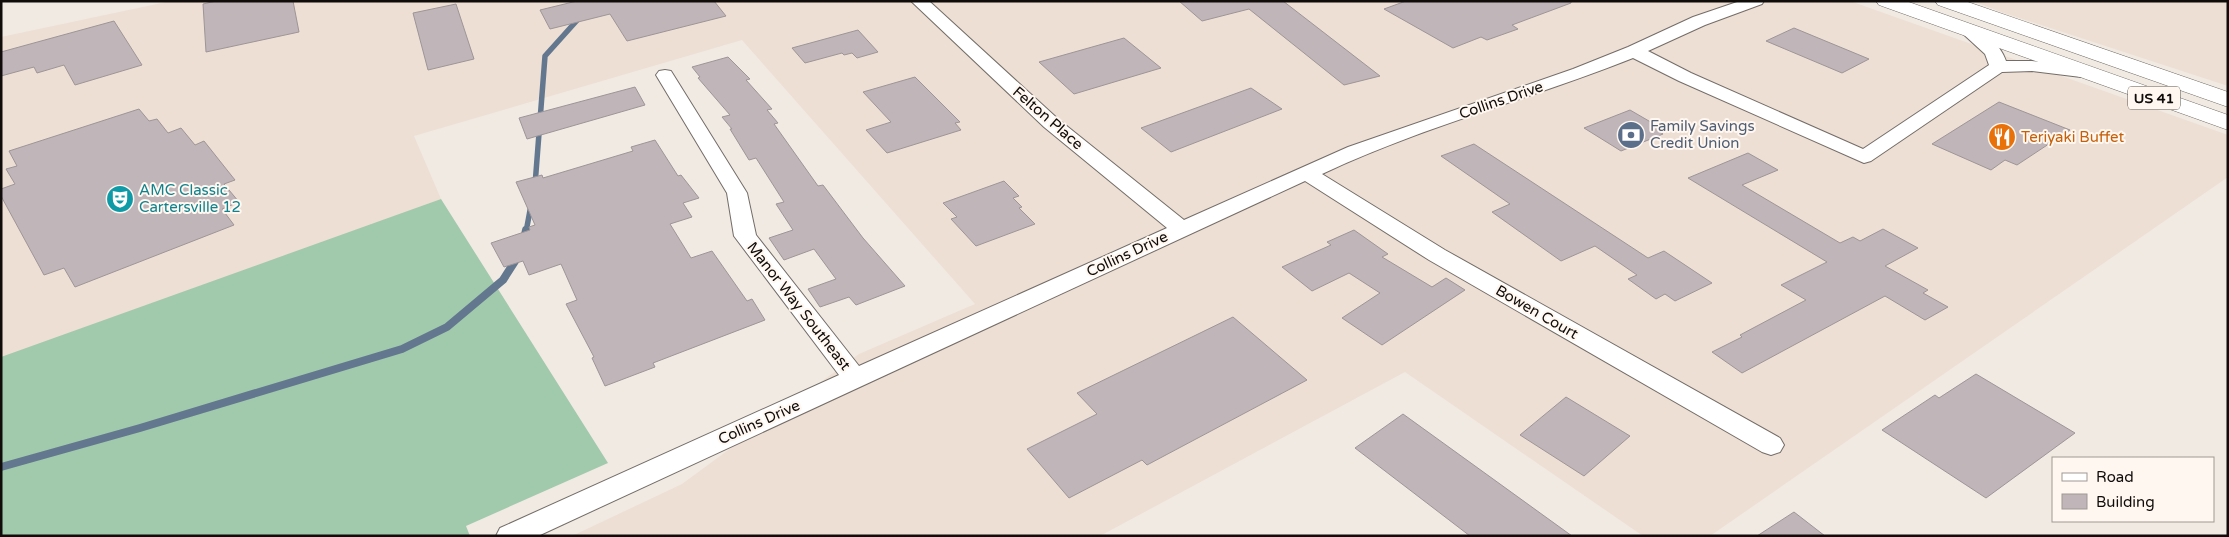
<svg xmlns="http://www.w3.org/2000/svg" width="2229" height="537" font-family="'Varela Round',sans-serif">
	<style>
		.built { fill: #eddfd3 }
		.forest { fill: #a1caac }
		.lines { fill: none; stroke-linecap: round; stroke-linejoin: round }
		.stream-far1 { stroke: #63788f; stroke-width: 5.5 }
		.stream { stroke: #63788f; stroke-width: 8 }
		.building { fill: #c0b6b9; stroke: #9e9598 }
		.minor-casing { stroke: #736c67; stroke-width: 2 }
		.major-casing { stroke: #736c67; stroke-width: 1 }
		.minor { fill: #fff; fill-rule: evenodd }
		.major { fill: #fff; fill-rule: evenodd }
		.labels { text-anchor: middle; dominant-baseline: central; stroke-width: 4; stroke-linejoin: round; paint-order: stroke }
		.shield { fill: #fff7f0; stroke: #57524f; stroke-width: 1 }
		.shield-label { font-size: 14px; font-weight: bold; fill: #0f0c0a }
		.street-label { font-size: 15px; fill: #0f0c0a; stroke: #fff7f0 }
		.service-label { font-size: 15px; fill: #4e5e75; stroke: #fff7f0; text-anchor: start }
		.food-label { font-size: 15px; fill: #c56008; stroke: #fff7f0; text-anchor: start }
		.culture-label { font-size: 15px; fill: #0d838f; stroke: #fff7f0; text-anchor: start }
	</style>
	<rect width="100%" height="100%" fill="#f1eae3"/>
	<g class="built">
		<path d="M171 1H1850L2228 135V177L1710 536H1643L1405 372 1100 536H572L682 484 859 354 975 304 742 40 414 136 441 199 1 366V37Z"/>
		<path d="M1973 1H2228V86L2001 12Z"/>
	</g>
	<path class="forest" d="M441 199 608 463 466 526 470 536H1V357Z"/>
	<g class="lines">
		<g class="stream-far1">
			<path d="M535 185 545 56 580 17"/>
			<path d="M526 232 531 205"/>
		</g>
		<g class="stream">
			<path d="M524 239 526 230"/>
			<path d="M1 467 140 428 402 349 447 327 503 280 517 258"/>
		</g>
	</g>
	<g class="building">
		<path d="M216 1H293L299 32 206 52 203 4Z"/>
		<path d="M577 1H714L726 16 627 41 610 14 550 29 540 10Z"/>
		<path d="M1179 1H1283L1380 76 1344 85 1249 9 1202 21Z"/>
		<path d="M1406 1H1571V3L1512 25 1518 29 1487 40 1481 37 1453 48 1384 9Z"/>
		<path d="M456 4 474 59 428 70 413 13Z"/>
		<path d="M114 21 142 65 75 85 64 65 37 73 34 67 1 76V52Z"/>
		<path d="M1794 28 1869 59 1842 73 1766 41Z"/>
		<path d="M858 30 878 52 857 58 852 53 844 55 842 53 805 63 792 48Z"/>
		<path d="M1124 38 1161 68 1074 94 1039 62Z"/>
		<path d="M728 57 750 79 746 80 772 109 767 110 778 123 774 124 818 186 823 185 863 238 905 286 856 305 849 297 820 307 808 289 836 279 814 249 784 260 769 238 793 230 776 204 784 202 756 158 749 160 730 129H732L722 117 730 115 698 78 700 77 692 67Z"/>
		<path d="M915 77 960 122 955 123 961 130 887 153 866 130 891 122 863 92Z"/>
		<path d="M635 87 645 105 527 139 519 118Z"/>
		<path d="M1251 88 1282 109 1171 152 1141 128Z"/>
		<path d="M1999 102 2070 130 2017 165 2005 160 1991 170 1932 144Z"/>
		<path d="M139 109 149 121 157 119 168 133 181 128 195 145 204 141 235 180 224 184 239 202 222 209 234 225 75 287 64 268 44 275 1 196V189L15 184 6 169 17 166 9 151Z"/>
		<path d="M1630 110 1661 128 1657 130 1663 134 1621 151 1584 128Z"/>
		<path d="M655 140 678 176 681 175 699 198 683 203 692 217 670 224 691 258 712 251 747 301 752 299 765 320 653 363 655 367 605 386 592 358 594 357 566 304 577 300 561 264 529 275 523 261 504 267 491 243 530 230 529 227 535 225 516 182 542 175 543 178 633 151 631 147Z"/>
		<path d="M1474 144 1648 258 1664 251 1712 283 1675 301 1665 294 1656 299 1628 279 1637 275 1595 246 1561 261 1492 212 1510 204 1441 156Z"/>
		<path d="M1748 153 1778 170 1742 185 1840 243 1853 237 1860 241 1883 229 1918 248 1885 266 1928 290 1923 293 1948 307 1925 320 1885 296 1742 373 1712 352 1742 337 1740 335 1806 300 1781 285 1827 262 1688 178Z"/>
		<path d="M1004 181 1019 196 1013 198 1022 207 1019 208 1035 224 976 246 951 219 957 217 943 203Z"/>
		<path d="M1354 230 1388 254 1382 257 1432 287 1446 278 1465 290 1382 345 1342 318 1380 293 1349 273 1312 291 1282 267 1331 245 1327 242Z"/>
		<path d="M1233 317 1307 380 1147 465 1142 460 1069 498 1027 449 1097 414 1077 393Z"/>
		<path d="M1976 374 2075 433 1986 498 1882 430 1935 395 1939 398Z"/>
		<path d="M1566 397 1630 436 1584 476 1520 435Z"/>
		<path d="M1403 414 1572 536H1470L1355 448Z"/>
		<path d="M1794 512 1825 536H1757Z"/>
	</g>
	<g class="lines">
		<g class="minor-casing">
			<path id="minor" d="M911 1H929L1058 119 1184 220 1348 147 1573 69 1628 47 1693 17 1740 1H1764L1762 4 1705 25 1648 51 1691 73 1863 149 1989 65 1985 54 1961 32 1964 28C1982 24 2001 46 2006 61H2032L2081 67 2087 68 2090 72 2087 76 2081 77 2032 71 2002 72 1871 161 1864 163 1679 81 1633 58C1530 99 1422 127 1322 174L1445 250 1780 438 1784 445 1780 452 1771 455 1762 452 1429 260 1305 181 538 536H496L500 528 839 375 734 236 727 193 656 75 659 71 665 70 671 71 747 193 756 235 859 366 1167 228 1044 127Z"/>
		</g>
		<g class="major-casing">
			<g id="major">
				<path d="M1876 1H1906L2228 115V130L1879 5Z"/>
				<path d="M1935 1H1965L2228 92V107L1938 5Z"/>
			</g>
		</g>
		<use href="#minor" class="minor"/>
		<use href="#major" class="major"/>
	</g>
	<defs>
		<g id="bank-disc" transform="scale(1.4375)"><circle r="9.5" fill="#5c6f8a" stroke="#fff7f0"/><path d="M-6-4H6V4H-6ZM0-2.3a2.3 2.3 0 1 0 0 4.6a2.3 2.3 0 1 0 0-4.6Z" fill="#fff"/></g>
		<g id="restaurant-disc" transform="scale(1.4375)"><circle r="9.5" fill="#e8710a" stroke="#fff7f0"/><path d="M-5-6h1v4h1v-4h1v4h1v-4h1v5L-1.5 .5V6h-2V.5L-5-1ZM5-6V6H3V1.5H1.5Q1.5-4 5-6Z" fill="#fff"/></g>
		<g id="theatre-disc" transform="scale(1.4375)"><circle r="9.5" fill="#0f9aa8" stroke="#fff7f0"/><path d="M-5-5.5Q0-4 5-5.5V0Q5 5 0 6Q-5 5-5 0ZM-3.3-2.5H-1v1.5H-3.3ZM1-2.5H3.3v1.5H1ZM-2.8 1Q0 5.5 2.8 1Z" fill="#fff"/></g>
	</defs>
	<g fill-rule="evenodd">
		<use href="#bank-disc" x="1631" y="135"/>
		<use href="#restaurant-disc" x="2002" y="137"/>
		<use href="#theatre-disc" x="120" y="199"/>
	</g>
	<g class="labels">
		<rect class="shield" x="2128" y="86.5" width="52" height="23" rx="4"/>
		<g class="shield-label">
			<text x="2154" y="98">US 41</text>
		</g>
		<g class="street-label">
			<text transform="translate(1501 100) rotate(-19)">Collins Drive</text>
			<text transform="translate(1048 118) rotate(41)">Felton Place</text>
			<text transform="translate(1127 254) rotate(-25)">Collins Drive</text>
			<text transform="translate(799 306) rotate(52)">Manor Way Southeast</text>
			<text transform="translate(1537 312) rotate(30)">Bowen Court</text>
			<text transform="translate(759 422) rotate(-24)">Collins Drive</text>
		</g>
		<g class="service-label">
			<text x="1650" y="126">Family Savings<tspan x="1650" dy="17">Credit Union</tspan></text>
		</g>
		<g class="food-label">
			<text x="2021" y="137">Teriyaki Buffet</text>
		</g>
		<g class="culture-label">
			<text x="139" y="190">AMC Classic<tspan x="139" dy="17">Cartersville 12</tspan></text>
		</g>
	</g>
	<rect width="2229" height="537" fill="none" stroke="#0f0c0a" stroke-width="5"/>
	<rect x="2052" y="457" width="162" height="65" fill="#fff7f0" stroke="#9f9994"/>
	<rect x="2062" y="473" width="25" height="8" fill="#ffffff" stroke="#9f9994"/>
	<text x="2096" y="482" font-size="15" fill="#0f0c0a">Road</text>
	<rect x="2062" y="494" width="25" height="15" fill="#c0b6b9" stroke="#9f9994"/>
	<text x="2096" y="507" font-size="15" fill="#0f0c0a">Building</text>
</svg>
